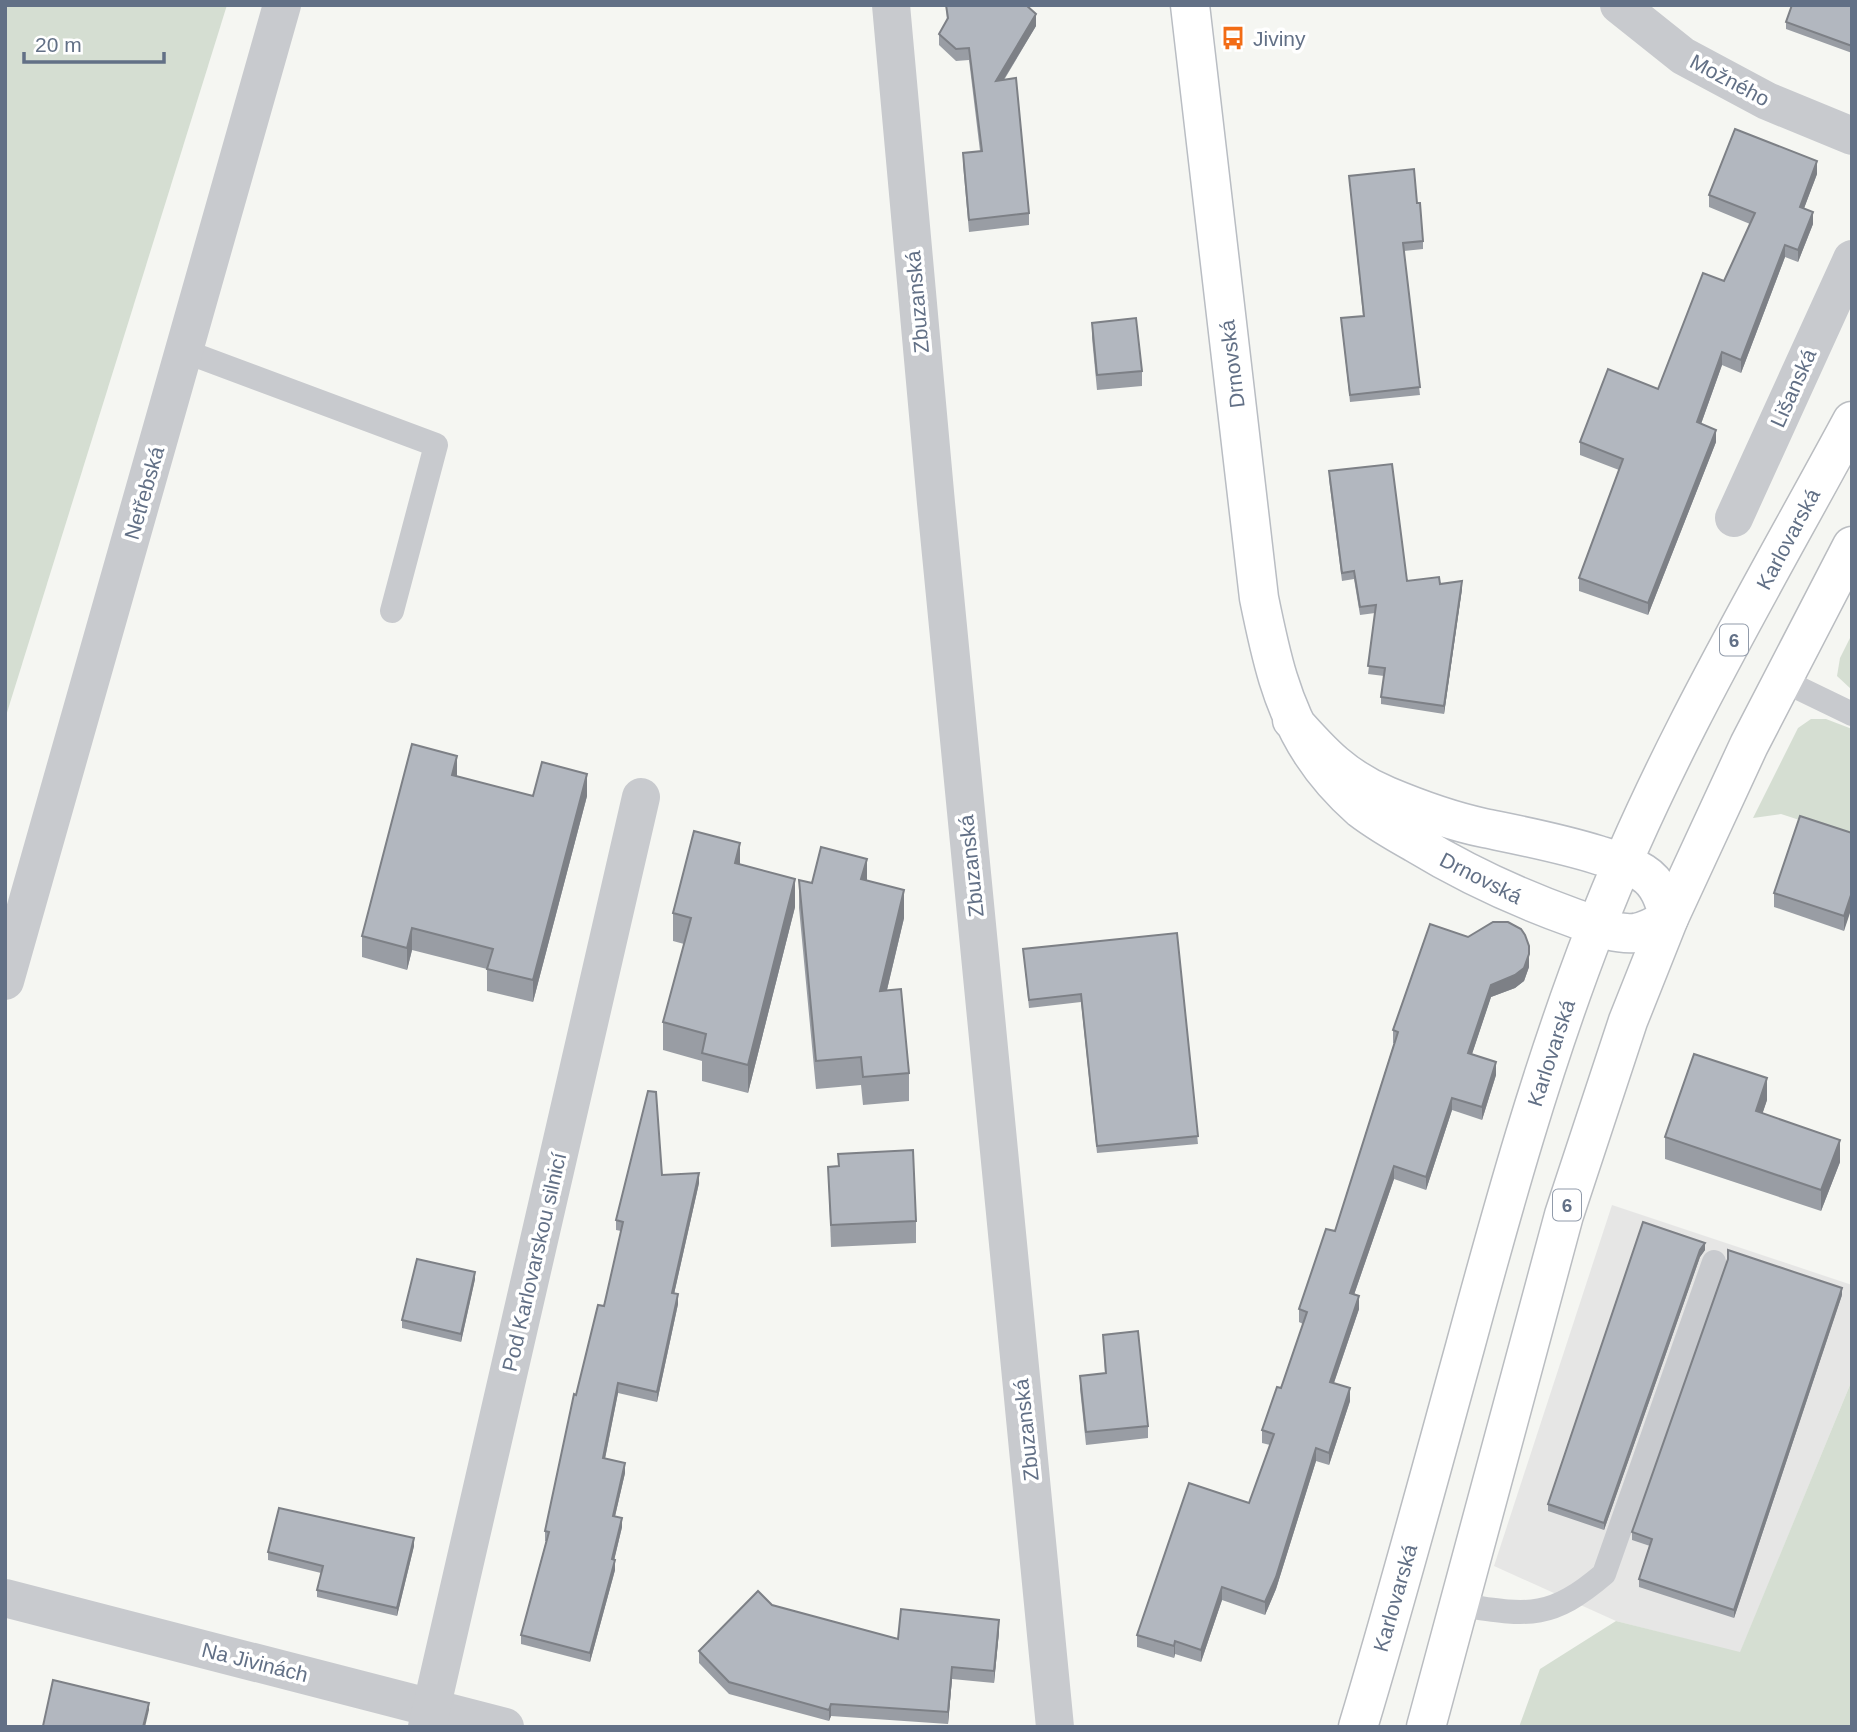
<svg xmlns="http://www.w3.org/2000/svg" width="1857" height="1732" font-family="Arial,sans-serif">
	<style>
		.built { fill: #e6e6e5 }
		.green { fill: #d5ded2 }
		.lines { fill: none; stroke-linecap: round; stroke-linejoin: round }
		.secondary-casing { stroke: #b9bdc3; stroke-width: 41 }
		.primary-casing { stroke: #babdc1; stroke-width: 41 }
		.lane { stroke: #c8cace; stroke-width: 24 }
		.street { stroke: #c8cace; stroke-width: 38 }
		.secondary { stroke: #fff; stroke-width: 38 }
		.primary { stroke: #fff; stroke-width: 38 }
		.wall { fill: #999da4 }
		.shaded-wall { fill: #7d8086 }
		.building { fill: #b2b7bf; stroke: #7d8086; stroke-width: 2 }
		.labels { text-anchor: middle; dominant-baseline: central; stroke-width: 7; stroke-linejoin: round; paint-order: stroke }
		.shield { fill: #fff; stroke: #919baa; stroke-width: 2 }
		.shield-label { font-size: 19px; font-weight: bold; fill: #627086 }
		.poi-label { font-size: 21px; fill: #627086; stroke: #fff; text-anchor: start }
		.street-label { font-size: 21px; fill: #627086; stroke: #fff }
	</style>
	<rect width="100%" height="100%" fill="#f5f6f2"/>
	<path class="built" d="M1612 1205 1852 1285V1380L1740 1653 1616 1621 1494 1566Z"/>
	<g class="green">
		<path d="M5 5H227L5 719Z"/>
		<path d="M1852 634V690L1837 676 1840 658Z"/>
		<path d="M1811 719H1826L1852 729V837L1781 814 1753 818 1798 728Z"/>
		<path d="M1852 1380V1727H1519L1540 1669 1616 1621 1740 1652Z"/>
	</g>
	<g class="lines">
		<g class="secondary-casing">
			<path id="secondary" d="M1190 5 1259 598C1270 652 1281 706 1312 753 1325 773 1343 793 1361 809 1378 822 1397 833 1415 843 1466 874 1518 898 1574 918 1593 925 1615 935 1635 933 1648 931 1659 924 1669 918 1664 900 1659 883 1643 873 1629 864 1614 860 1598 855 1560 843 1523 836 1484 828 1451 821 1418 809 1387 796 1344 778 1322 754 1292 720"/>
		</g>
		<g class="primary-casing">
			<g id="primary">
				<path d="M1358 1727C1396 1601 1430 1474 1465 1347 1503 1207 1542 1066 1595 930 1663 753 1762 588 1852 421"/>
				<path d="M1426 1727 1564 1215 1628 1021 1669 918 1749 745 1852 546"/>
			</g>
		</g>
		<g class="lane">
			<path d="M184 351 436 445 392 611"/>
			<path d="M1782 680 1852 714"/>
			<path d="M1459 1605C1527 1615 1549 1621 1604 1574L1714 1262"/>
		</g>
		<g class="street">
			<path d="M891 5 936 503 1055 1727"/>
			<path d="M1619 5 1683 56 1767 101 1852 136"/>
			<path d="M1734 518 1852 259"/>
			<path d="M5 981 282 5"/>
			<path d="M5 1598 505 1727"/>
			<path d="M427 1727 641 797"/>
		</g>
		<use href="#secondary" class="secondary"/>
		<use href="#primary" class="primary"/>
	</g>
	<g class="wall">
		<path d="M946 5H1026L1036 26 1004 80 1029 213V225L969 232 963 164V153L980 151 969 60 956 61 939 45V34L947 20Z"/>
		<path d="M1852 5V53L1786 29V22Z"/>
		<path d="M1817 174 1804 208 1813 224 1798 262 1785 257 1741 373 1722 365 1701 424 1716 442 1648 615 1579 591V578L1619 470 1580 455V442L1658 389 1724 281 1750 224 1709 207V195Z"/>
		<path d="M1349 176 1417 203 1423 241V249L1404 251 1420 395 1350 402 1341 318 1363 316Z"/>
		<path d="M1092 323 1142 371V386L1097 390 1092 338Z"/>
		<path d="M1329 471 1407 581 1440 584 1462 589 1444 714 1381 704V697L1384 676 1368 674 1375 613 1360 615 1354 579 1342 581 1329 479Z"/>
		<path d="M457 776 533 796H587L533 1002 487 991V969L412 950 407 970 362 957V936Z"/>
		<path d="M1852 833 1844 931 1774 907V893Z"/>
		<path d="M740 864 795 907 748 1093 702 1081V1061L663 1050V1022L684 944 673 941V913Z"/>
		<path d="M799 880 812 883 867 880 904 918 887 990 909 1073V1101L863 1105 861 1085 816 1089 799 908Z"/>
		<path d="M1177 933 1198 1144 1097 1153 1081 1002 1029 1008 1023 949Z"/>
		<path d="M1468 937 1529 946V967L1524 981 1515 988 1491 997 1472 1054 1496 1075 1482 1120 1452 1110 1426 1190 1394 1179 1354 1295 1359 1309 1334 1383 1350 1401 1329 1465 1316 1461 1276 1589 1265 1615 1222 1600 1201 1662 1175 1654 1174 1658 1137 1647V1635L1249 1503 1270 1445 1262 1443V1430L1281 1388 1303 1324 1299 1322V1309L1335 1231 1394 1043H1393V1030Z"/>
		<path d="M1767 1100 1762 1114 1840 1162 1821 1211 1665 1159V1137Z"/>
		<path d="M828 1167 916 1221V1243L831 1247Z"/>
		<path d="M662 1175 699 1183 674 1294 678 1304 657 1402 618 1393 605 1459 625 1473 615 1516 622 1527 614 1560 615 1570 590 1662 521 1644V1635L546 1541H545V1531L576 1395 604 1306 621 1231 616 1230V1220Z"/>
		<path d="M1643 1222 1705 1250 1700 1257 1604 1530 1548 1511V1504Z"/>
		<path d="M475 1279 461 1342 402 1328V1320Z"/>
		<path d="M1842 1295 1734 1618 1639 1587V1579L1650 1546 1632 1540V1532Z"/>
		<path d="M1103 1335 1148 1426V1438L1086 1445 1080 1389V1376L1105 1373Z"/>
		<path d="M414 1546 397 1616 317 1597V1590L321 1573 268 1560V1552Z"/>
		<path d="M772 1605 898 1639 999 1632 994 1683 952 1679 948 1724 831 1716 829 1721 729 1694 699 1663V1651Z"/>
	</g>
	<g class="shaded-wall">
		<path d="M1036 14V26L996 92V81Z"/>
		<path d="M1817 161V174L1800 219V207Z"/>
		<path d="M1813 212V224L1798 262V250Z"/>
		<path d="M1785 245V257L1741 373V360Z"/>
		<path d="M1722 352V365L1697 435V422Z"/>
		<path d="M1716 430V442L1648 615V603Z"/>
		<path d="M1462 581V589L1444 714V706Z"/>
		<path d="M457 756V778L452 775Z"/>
		<path d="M587 774V796L533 1002V980Z"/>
		<path d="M740 843V871L735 863Z"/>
		<path d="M867 859V887L861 879Z"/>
		<path d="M795 879V907L748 1093V1065Z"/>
		<path d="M904 890V918L880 1019V991Z"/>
		<path d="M1852 892V907L1844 931V916Z"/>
		<path d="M412 928V950L407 970V948Z"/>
		<path d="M1529 954V967L1524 981 1515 988 1491 997 1468 1066V1053L1491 985Z"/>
		<path d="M1496 1062V1075L1482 1120V1107Z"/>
		<path d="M1767 1078V1100L1756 1133V1111Z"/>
		<path d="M1452 1098V1110L1426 1190V1177Z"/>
		<path d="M1840 1140V1162L1821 1211V1190Z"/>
		<path d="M1394 1166V1179L1350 1306V1293Z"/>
		<path d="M699 1173V1183L672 1303V1293Z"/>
		<path d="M1705 1243V1250L1700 1257 1604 1530V1523L1700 1250Z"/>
		<path d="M475 1272V1279L461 1342V1334Z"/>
		<path d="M1842 1288V1295L1734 1618V1610Z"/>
		<path d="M678 1294V1304L657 1402V1392Z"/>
		<path d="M1359 1296V1309L1330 1394V1382Z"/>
		<path d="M618 1383V1393L603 1468V1458Z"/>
		<path d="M1350 1388V1401L1329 1465V1453Z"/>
		<path d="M1316 1448V1461L1276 1589 1265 1615V1602Z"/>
		<path d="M625 1463V1473L613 1525V1516Z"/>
		<path d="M622 1518V1527L612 1569V1559Z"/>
		<path d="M414 1538V1546L397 1616V1608Z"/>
		<path d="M615 1560V1570L590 1662V1653Z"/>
		<path d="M1222 1587V1600L1201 1662V1650Z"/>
		<path d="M999 1620V1632L994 1683V1671Z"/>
		<path d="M1175 1641V1654L1174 1658V1646Z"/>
		<path d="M952 1667V1679L948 1724V1712Z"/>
		<path d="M149 1703V1710L145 1727H143Z"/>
		<path d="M831 1704V1716L829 1721V1710Z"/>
	</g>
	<g class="building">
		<path d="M946 5H1026L1036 14 996 81 1016 78 1029 213 969 220 963 153 982 151 969 48 956 49 939 34 948 18Z"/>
		<path d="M1792 5H1852V46L1786 22Z"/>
		<path d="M1735 129 1817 161 1800 207 1813 212 1798 250 1785 245 1741 360 1722 352 1697 422 1716 430 1648 603 1579 578 1623 459 1580 442 1608 369 1658 389 1703 273 1724 281 1755 213 1709 195Z"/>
		<path d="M1414 169 1417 203H1420L1423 241 1403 243 1420 387 1350 395 1341 318 1364 316 1349 176Z"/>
		<path d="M1136 318 1142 371 1097 375 1092 323Z"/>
		<path d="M1392 464 1407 581 1439 577 1440 584 1462 581 1444 706 1381 697 1385 668 1368 666 1376 605 1360 607 1354 571 1342 573 1329 471Z"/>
		<path d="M412 744 457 756 452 775 533 796 542 762 587 774 533 980 487 969 493 949 412 928 407 948 362 936Z"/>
		<path d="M1800 816 1852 833V892L1844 916 1774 893Z"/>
		<path d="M694 831 740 843 735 863 795 879 748 1065 702 1053 706 1034 663 1022 691 918 673 913Z"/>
		<path d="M821 847 867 859 861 879 904 890 880 991 901 989 909 1073 863 1077 861 1057 816 1061 799 880 812 883Z"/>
		<path d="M1493 922H1508L1521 929 1525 935 1529 946V954L1524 968 1515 975 1491 985 1468 1053 1496 1062 1482 1107 1452 1098 1426 1177 1394 1166 1350 1293 1359 1296 1330 1382 1350 1388 1329 1453 1316 1448 1276 1577 1265 1602 1222 1587 1201 1650 1175 1641 1174 1646 1137 1635 1189 1483 1249 1503 1274 1434 1262 1430 1277 1387 1281 1388 1307 1312 1299 1309 1326 1229 1335 1231 1398 1032 1393 1030 1430 924 1468 937Z"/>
		<path d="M1177 933 1198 1136 1097 1146 1081 994 1029 1000 1023 949Z"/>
		<path d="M1694 1054 1767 1078 1756 1111 1840 1140 1821 1190 1665 1137Z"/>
		<path d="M648 1091 656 1092 662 1175 699 1173 672 1293 678 1294 657 1392 618 1383 603 1458 625 1463 613 1516 622 1518 612 1559 615 1560 590 1653 521 1635 549 1532 545 1531 574 1394 576 1395 598 1305 604 1306 623 1222 616 1220Z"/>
		<path d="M913 1150 916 1221 831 1225 828 1167 839 1166 838 1154Z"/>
		<path d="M1643 1222 1705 1243 1700 1250 1604 1523 1548 1504Z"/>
		<path d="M1728 1250 1842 1288 1734 1610 1639 1579 1652 1539 1632 1532 1728 1259Z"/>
		<path d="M417 1259 475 1272 461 1334 402 1320Z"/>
		<path d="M1138 1331 1148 1426 1086 1432 1080 1376 1106 1373 1103 1335Z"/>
		<path d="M279 1508 414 1538 397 1608 317 1590 323 1566 268 1552Z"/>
		<path d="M758 1591 772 1605 898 1639 901 1609 999 1620 994 1671 952 1667 948 1712 831 1704 829 1710 729 1682 699 1651Z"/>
		<path d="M53 1680 149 1703 143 1727 43 1726Z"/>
	</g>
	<defs>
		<g id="bus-bare" transform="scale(1.89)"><path d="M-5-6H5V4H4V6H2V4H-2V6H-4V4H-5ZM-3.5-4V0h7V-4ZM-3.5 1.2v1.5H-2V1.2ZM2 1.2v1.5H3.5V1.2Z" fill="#f26c15" stroke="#fff" stroke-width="2.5" paint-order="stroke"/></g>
	</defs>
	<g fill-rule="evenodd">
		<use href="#bus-bare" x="1233" y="38"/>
	</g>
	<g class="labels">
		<g class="shield">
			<rect x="1720" y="624.5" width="28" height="31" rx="5"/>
			<rect x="1553" y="1189.5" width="28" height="31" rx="5"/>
		</g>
		<g class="shield-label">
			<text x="1734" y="640">6</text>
			<text x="1567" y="1205">6</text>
		</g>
		<g class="poi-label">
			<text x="1253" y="38">Jiviny</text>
		</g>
		<g class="street-label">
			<text transform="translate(1730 80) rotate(28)">Možného</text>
			<text transform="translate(917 302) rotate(-95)">Zbuzanská</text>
			<text transform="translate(1232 364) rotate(-97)">Drnovská</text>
			<text transform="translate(1793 388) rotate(-66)">Lišanská</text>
			<text transform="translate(144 493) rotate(-74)">Netřebská</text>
			<text transform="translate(1788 539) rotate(-62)">Karlovarská</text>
			<text transform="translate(971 866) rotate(-96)">Zbuzanská</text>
			<text transform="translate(1481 878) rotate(27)">Drnovská</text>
			<text transform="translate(1551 1053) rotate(-72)">Karlovarská</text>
			<text transform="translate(534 1262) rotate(-77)">Pod Karlovarskou silnicí</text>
			<text transform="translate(1026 1430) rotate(-96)">Zbuzanská</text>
			<text transform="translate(1395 1598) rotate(-74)">Karlovarská</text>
			<text transform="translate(255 1662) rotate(14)">Na Jivinách</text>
		</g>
	</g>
	<rect width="1857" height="1732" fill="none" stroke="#627086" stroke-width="14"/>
	<path d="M24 52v10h140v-10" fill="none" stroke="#627086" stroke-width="3.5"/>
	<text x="35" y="52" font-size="21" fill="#627086" stroke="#ffffff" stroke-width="5" paint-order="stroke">20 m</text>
</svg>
